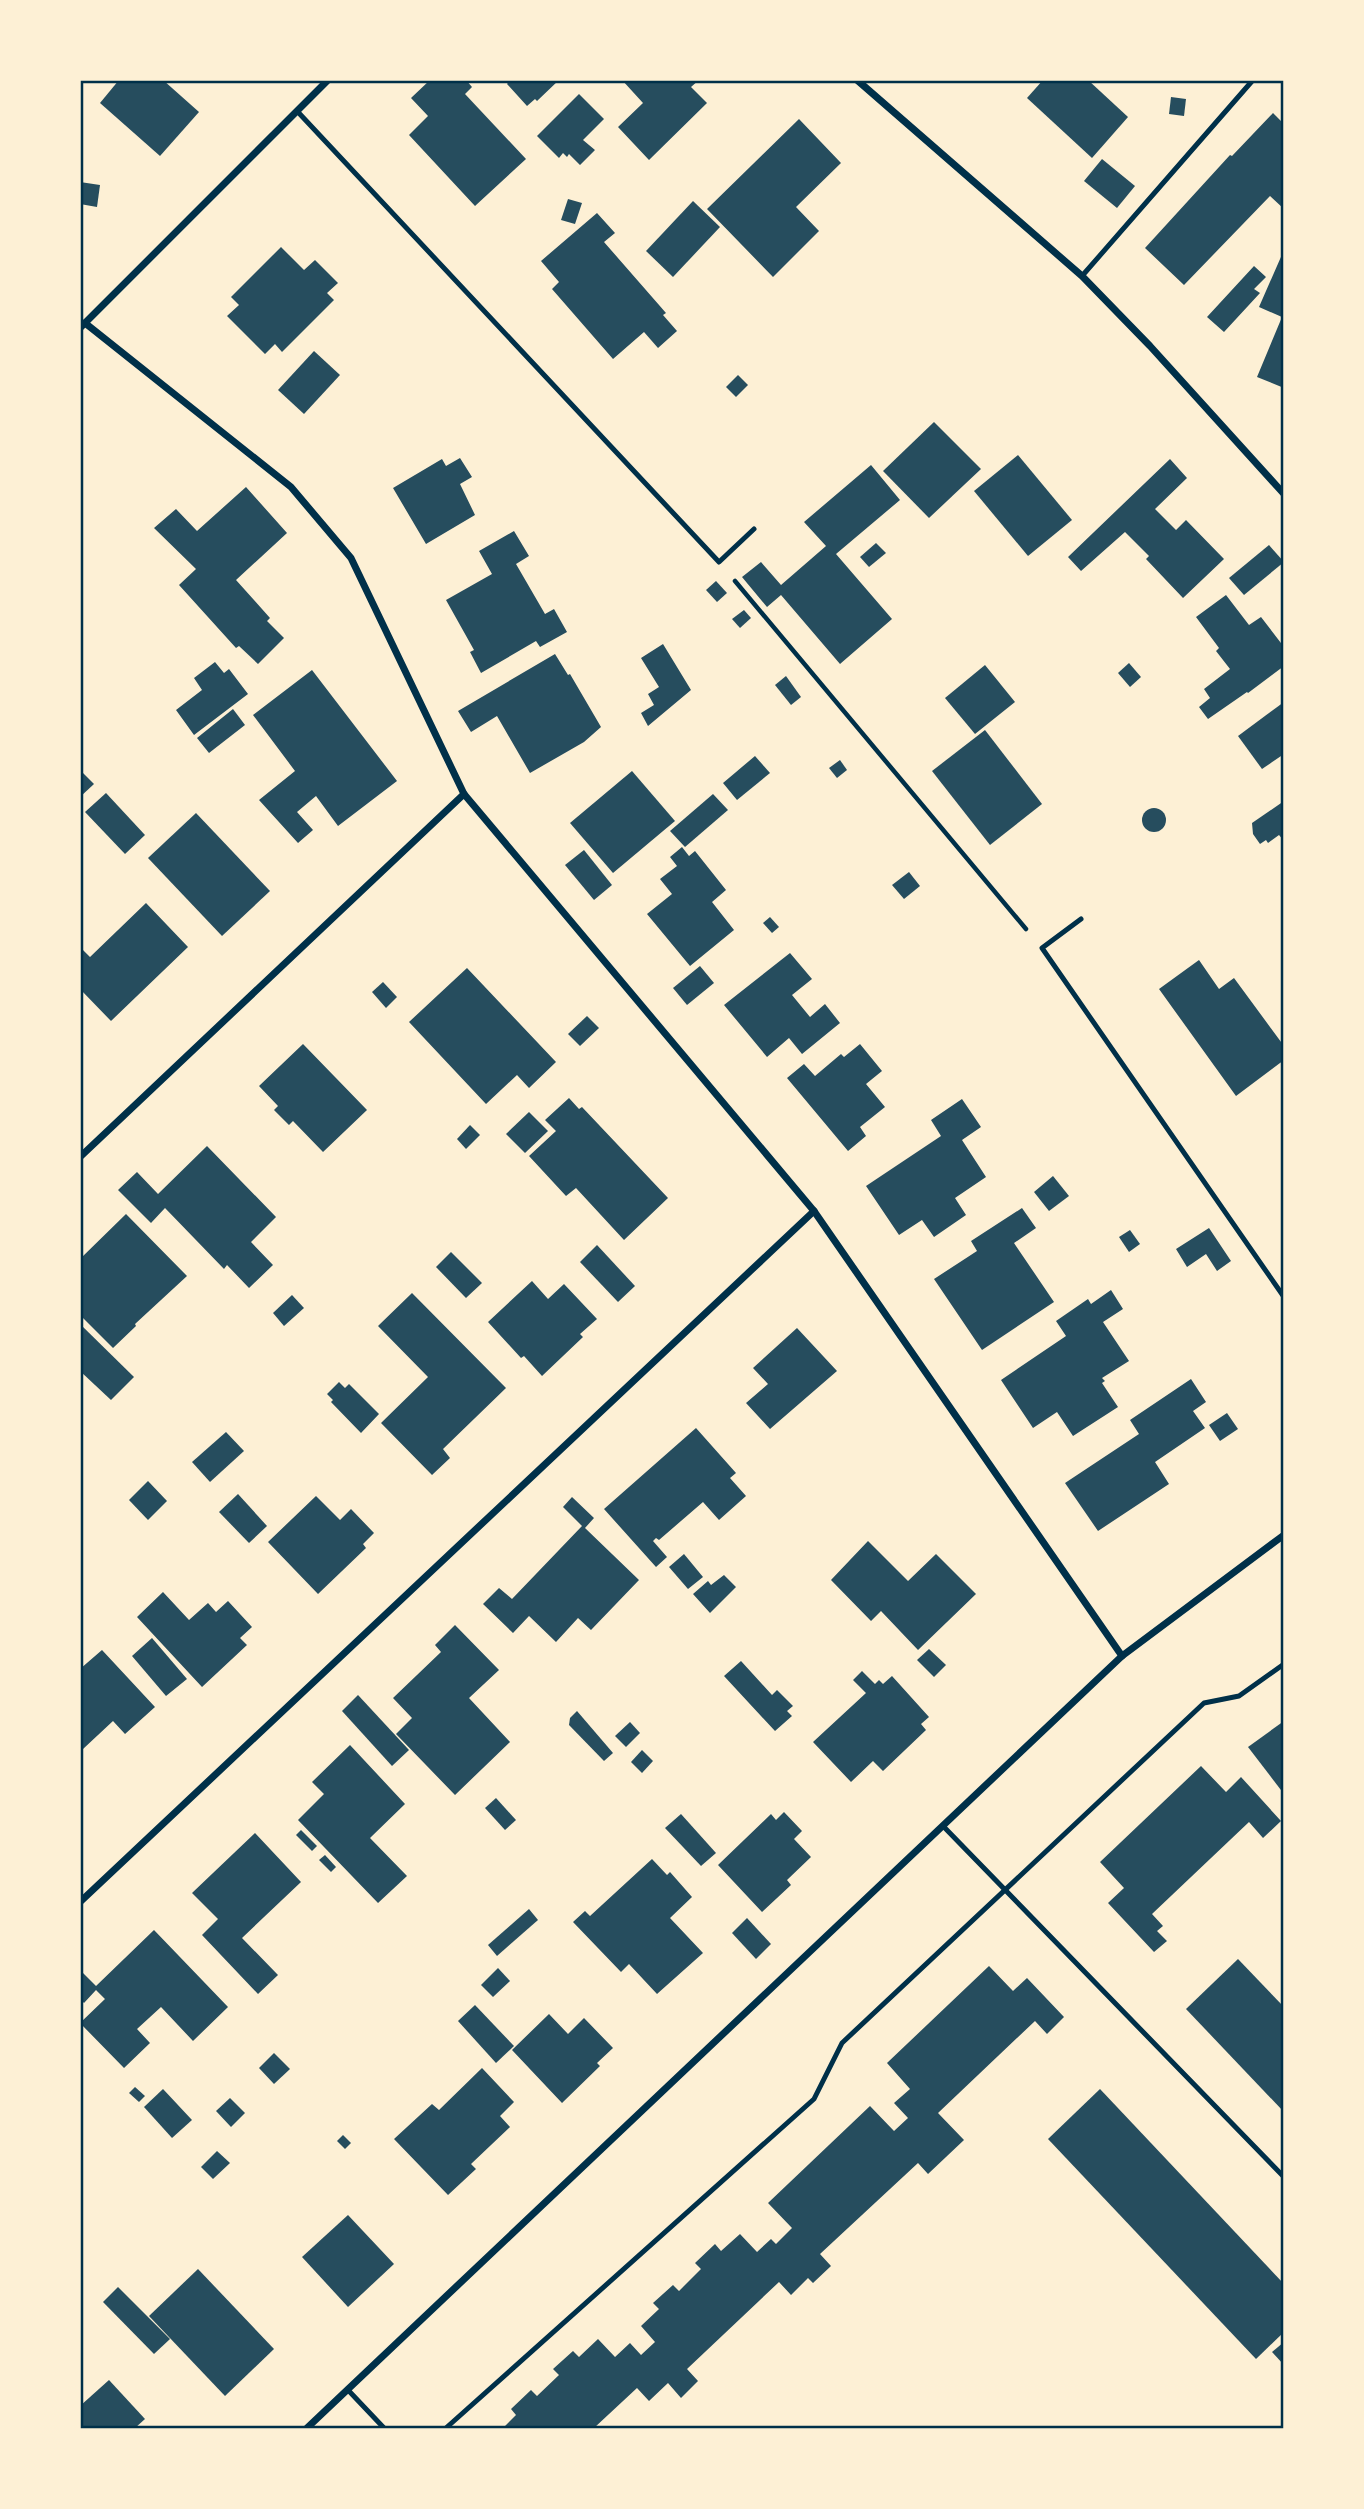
<svg xmlns="http://www.w3.org/2000/svg" width="1364" height="2509" font-family="Quicksand,sans-serif">
	<style>
		.building { fill: #264d5e }
		.lines { fill: none; stroke-linecap: round; stroke-linejoin: round }
		.path { stroke: #003049; stroke-width: 4.5 }
		.service { stroke: #003049; stroke-width: 5 }
		.minor { stroke: #003049; stroke-width: 7 }
		.neatline { fill: none; stroke: #003049; stroke-width: 2.5 }
	</style>
	<rect width="100%" height="100%" fill="#fdf0d5"/>
	<g class="building">
		<path d="M119 80H163L199 112 160 156 100 103Z"/>
		<path d="M430 80H466L472 87 465 94 526 159 475 206 409 135 428 116 411 98Z"/>
		<path d="M510 80H559L537 101 535 99 527 106 507 84Z"/>
		<path d="M622 80H699L691 87 707 103 649 160 618 127 643 103Z"/>
		<path d="M1043 80H1088L1128 117 1092 158 1027 98Z"/>
		<path d="M579 94 604 119 583 140 595 150 580 165 569 154 567 157 563 153 559 158 537 136Z"/>
		<path d="M1171 97 1186 99 1184 116 1169 114Z"/>
		<path d="M1273 113 1284 124V209L1270 196 1184 285 1145 248 1230 155 1232 156Z"/>
		<path d="M799 119 841 163 796 207 819 231 773 277 707 209Z"/>
		<path d="M1102 159 1135 186 1117 208 1084 181Z"/>
		<path d="M80 182 100 185 97 207 80 204Z"/>
		<path d="M568 199 582 203 575 224 561 220Z"/>
		<path d="M693 201 720 227 673 277 646 251Z"/>
		<path d="M597 213 615 233 604 242 666 313 663 315 677 331 658 348 644 332 613 359 552 289 559 282 541 261Z"/>
		<path d="M281 247 304 270 315 260 338 283 327 293 334 300 282 352 275 344 265 354 227 316 239 305 231 297Z"/>
		<path d="M1284 250V388L1257 377 1282 317 1259 307Z"/>
		<path d="M1254 266 1266 277 1254 289 1260 293 1224 332 1207 317Z"/>
		<path d="M314 351 340 375 304 414 278 390Z"/>
		<path d="M738 375 748 385 736 397 726 387Z"/>
		<path d="M934 422 981 469 929 518 883 471Z"/>
		<path d="M1018 455 1072 520 1028 556 974 491Z"/>
		<path d="M460 458 472 477 460 484 475 515 426 544 393 488 442 459 446 466Z"/>
		<path d="M1170 459 1187 478 1155 509 1176 530 1186 520 1224 559 1183 598 1146 559 1149 556 1125 532 1081 571 1068 557Z"/>
		<path d="M871 465 900 500 836 554 892 619 840 664 781 595 767 607 742 577 761 562 781 585 826 546 804 522Z"/>
		<path d="M246 487 287 533 236 580 270 618 267 621 284 638 258 664 239 646 236 648 179 585 196 569 154 528 176 509 197 531Z"/>
		<path d="M514 531 529 556 516 564 545 614 554 609 567 632 540 647 536 641 481 673 470 652 474 650 446 600 492 574 479 551Z"/>
		<path d="M876 543 886 553 869 567 860 557Z"/>
		<path d="M1269 545 1284 562 1244 595 1229 578Z"/>
		<path d="M716 581 727 593 717 602 706 590Z"/>
		<path d="M1226 595 1249 625 1261 617 1284 647V666L1248 693 1247 692 1208 719 1199 707 1210 698 1204 689 1230 669 1216 651 1219 648 1196 617Z"/>
		<path d="M744 610 751 618 740 628 732 619Z"/>
		<path d="M663 644 691 690 648 726 641 713 654 705 648 694 659 687 641 658Z"/>
		<path d="M555 654 568 675 570 674 601 727 584 742 530 773 497 716 471 732 458 711Z"/>
		<path d="M215 662 224 673 229 669 248 694 194 735 176 710 202 690 194 678Z"/>
		<path d="M1129 663 1141 677 1130 687 1118 673Z"/>
		<path d="M985 665 1015 702 975 734 945 698Z"/>
		<path d="M312 670 397 781 338 826 316 796 297 812 313 830 298 843 259 800 295 771 253 715Z"/>
		<path d="M786 676 801 697 791 705 775 685Z"/>
		<path d="M1284 702V754L1262 769 1238 736Z"/>
		<path d="M233 709 245 725 209 753 197 738Z"/>
		<path d="M985 730 1042 804 990 845 932 771Z"/>
		<path d="M755 756 770 773 737 800 723 783Z"/>
		<path d="M840 760 847 770 837 778 829 768Z"/>
		<path d="M80 770 94 784 80 797Z"/>
		<path d="M632 771 675 821 613 873 570 823Z"/>
		<path d="M106 793 145 835 125 854 85 812Z"/>
		<path d="M713 794 728 810 685 847 670 831Z"/>
		<path d="M1284 801V841L1279 835 1268 843 1266 840 1260 844 1253 834 1252 823Z"/>
		<circle cx="1154" cy="820" r="12"/>
		<path d="M196 813 270 891 222 936 148 858Z"/>
		<path d="M682 847 689 856 695 851 726 890 712 902 734 930 690 966 647 914 672 894 660 879 677 866 670 857Z"/>
		<path d="M584 850 612 885 594 900 565 865Z"/>
		<path d="M909 872 920 886 904 899 892 885Z"/>
		<path d="M146 903 188 947 111 1021 80 989V947L90 957Z"/>
		<path d="M770 917 779 927 772 933 763 923Z"/>
		<path d="M790 953 812 979 792 995 810 1017 825 1004 840 1023 802 1054 789 1038 767 1057 724 1005Z"/>
		<path d="M1199 960 1219 989 1234 978 1284 1046V1060L1236 1096 1159 989Z"/>
		<path d="M700 966 714 983 687 1005 673 988Z"/>
		<path d="M467 968 556 1062 529 1088 517 1075 486 1104 409 1022Z"/>
		<path d="M383 982 397 997 386 1008 372 992Z"/>
		<path d="M587 1016 599 1028 580 1046 568 1034Z"/>
		<path d="M303 1044 367 1110 323 1152 293 1121 289 1125 274 1110 278 1106 259 1086Z"/>
		<path d="M860 1044 882 1071 866 1084 885 1107 860 1127 866 1136 848 1151 787 1078 804 1064 815 1076 841 1054 844 1057Z"/>
		<path d="M569 1098 579 1109 582 1107 668 1198 624 1240 576 1188 566 1196 529 1156 556 1131 545 1120Z"/>
		<path d="M962 1099 981 1127 962 1140 986 1177 955 1198 966 1215 934 1237 922 1220 899 1235 866 1186 941 1136 931 1120Z"/>
		<path d="M529 1112 548 1131 525 1153 506 1134Z"/>
		<path d="M470 1125 480 1135 466 1149 457 1139Z"/>
		<path d="M207 1146 276 1217 251 1242 273 1265 249 1288 227 1265 224 1269 165 1208 151 1223 118 1190 137 1172 158 1194Z"/>
		<path d="M1053 1176 1069 1196 1049 1211 1034 1192Z"/>
		<path d="M1022 1208 1036 1228 1014 1243 1054 1302 982 1350 934 1279 977 1251 971 1241Z"/>
		<path d="M126 1214 187 1276 135 1324 136 1326 113 1348 80 1315V1259Z"/>
		<path d="M1209 1228 1231 1261 1217 1271 1206 1254 1187 1267 1176 1249Z"/>
		<path d="M1130 1230 1140 1244 1129 1252 1119 1237Z"/>
		<path d="M597 1245 635 1286 618 1302 580 1262Z"/>
		<path d="M451 1252 482 1283 466 1298 436 1267Z"/>
		<path d="M532 1281 548 1299 564 1284 597 1319 580 1334 583 1337 542 1376 524 1356 521 1358 488 1322Z"/>
		<path d="M1111 1290 1123 1309 1103 1322 1129 1361 1102 1378 1105 1381 1102 1383 1118 1407 1073 1436 1057 1412 1033 1428 1001 1380 1066 1336 1056 1321 1088 1299 1091 1304Z"/>
		<path d="M412 1293 506 1388 443 1449 450 1458 432 1475 381 1423 428 1377 378 1326Z"/>
		<path d="M292 1295 304 1308 284 1326 273 1313Z"/>
		<path d="M80 1324 134 1377 111 1400 80 1371Z"/>
		<path d="M797 1328 837 1371 770 1429 746 1403 768 1384 753 1368Z"/>
		<path d="M1191 1379 1206 1402 1193 1411 1205 1428 1155 1462 1169 1484 1098 1531 1065 1483 1139 1434 1130 1420Z"/>
		<path d="M339 1382 345 1388 349 1384 379 1414 361 1433 331 1402 333 1400 327 1394Z"/>
		<path d="M1227 1413 1238 1429 1220 1441 1209 1425Z"/>
		<path d="M696 1428 736 1473 730 1478 746 1496 719 1520 703 1502 659 1540 656 1538 653 1541 667 1557 656 1567 604 1509Z"/>
		<path d="M226 1432 244 1451 210 1482 192 1462Z"/>
		<path d="M148 1481 167 1501 148 1520 129 1500Z"/>
		<path d="M238 1494 267 1526 249 1543 219 1512Z"/>
		<path d="M316 1496 340 1520 351 1509 374 1533 363 1544 366 1548 318 1594 268 1542Z"/>
		<path d="M572 1497 594 1518 585 1528 639 1580 591 1630 578 1618 556 1642 529 1616 513 1633 483 1604 499 1588 512 1599 582 1526 563 1507Z"/>
		<path d="M868 1541 908 1581 936 1554 976 1594 918 1650 881 1611 871 1621 831 1580Z"/>
		<path d="M684 1554 703 1577 688 1589 669 1567Z"/>
		<path d="M724 1575 736 1587 710 1613 693 1594 708 1581 711 1585Z"/>
		<path d="M163 1592 189 1620 208 1603 216 1612 228 1601 252 1627 240 1638 247 1645 202 1687 137 1617Z"/>
		<path d="M455 1625 499 1670 469 1698 510 1742 455 1795 396 1734 412 1718 393 1698 441 1652 435 1645Z"/>
		<path d="M152 1638 187 1679 166 1696 132 1656Z"/>
		<path d="M929 1649 946 1665 934 1677 917 1660Z"/>
		<path d="M102 1650 155 1707 125 1734 113 1721 83 1749 80 1746V1669Z"/>
		<path d="M741 1661 772 1695 777 1690 793 1706 787 1711 792 1716 775 1731 724 1676Z"/>
		<path d="M862 1671 875 1684 879 1680 883 1684 892 1676 929 1717 921 1724 926 1730 883 1771 873 1761 851 1782 813 1742 866 1693 853 1680Z"/>
		<path d="M358 1695 409 1750 392 1766 342 1711Z"/>
		<path d="M577 1711 613 1753 604 1761 569 1725 570 1718Z"/>
		<path d="M1284 1721V1794L1248 1747Z"/>
		<path d="M630 1722 640 1733 626 1747 615 1736Z"/>
		<path d="M350 1745 405 1804 370 1838 407 1876 378 1903 298 1820 324 1794 312 1782Z"/>
		<path d="M642 1750 653 1761 642 1773 631 1762Z"/>
		<path d="M1201 1766 1226 1792 1241 1777 1281 1821 1263 1838 1249 1822 1152 1914 1163 1926 1157 1931 1167 1941 1154 1952 1108 1903 1124 1888 1100 1862Z"/>
		<path d="M496 1798 516 1820 505 1830 485 1808Z"/>
		<path d="M784 1812 802 1831 794 1839 811 1857 787 1880 791 1885 762 1912 718 1865 771 1814 776 1820Z"/>
		<path d="M681 1814 716 1853 701 1866 665 1828Z"/>
		<path d="M301 1830 317 1846 312 1851 296 1835Z"/>
		<path d="M255 1833 301 1882 242 1938 278 1975 258 1994 202 1935 218 1919 192 1893Z"/>
		<path d="M325 1855 336 1867 331 1872 319 1860Z"/>
		<path d="M652 1859 667 1875 670 1872 692 1897 670 1918 703 1953 657 1994 629 1964 621 1972 573 1922 585 1911 590 1916Z"/>
		<path d="M529 1909 538 1920 497 1956 488 1945Z"/>
		<path d="M747 1918 771 1944 756 1959 732 1933Z"/>
		<path d="M154 1930 228 2007 193 2041 161 2007 137 2029 150 2043 124 2068 80 2023 105 1999 96 1990 84 2003 80 1999V1970L96 1986Z"/>
		<path d="M1238 1959 1284 2007V2112L1186 2009Z"/>
		<path d="M989 1966 1013 1991 1027 1978 1064 2017 1047 2034 1035 2021 938 2113 964 2140 928 2174 918 2163 820 2254 831 2266 813 2283 808 2278 791 2295 779 2282 687 2369 698 2381 681 2398 668 2383 649 2401 637 2388 594 2428H503L516 2415 511 2409 531 2390 537 2396 559 2375 553 2369 573 2351 579 2357 598 2339 615 2357 630 2343 641 2355 655 2342 641 2326 659 2309 653 2303 673 2285 679 2291 701 2269 695 2263 715 2244 721 2251 740 2234 757 2252 771 2239 776 2244 792 2228 768 2203 870 2106 894 2131 908 2118 894 2103 910 2089 887 2063Z"/>
		<path d="M498 1968 510 1981 493 1997 481 1985Z"/>
		<path d="M475 2005 514 2046 496 2063 458 2021Z"/>
		<path d="M549 2014 568 2034 584 2018 613 2048 597 2063 600 2066 562 2103 512 2050Z"/>
		<path d="M274 2053 290 2069 274 2084 259 2068Z"/>
		<path d="M482 2068 514 2102 500 2116 510 2127 471 2164 476 2169 448 2195 394 2139 432 2104 439 2110Z"/>
		<path d="M135 2087 145 2096 139 2102 129 2093Z"/>
		<path d="M163 2089 192 2120 172 2138 144 2107Z"/>
		<path d="M1100 2089 1284 2284V2332L1256 2359 1048 2139Z"/>
		<path d="M230 2098 245 2113 231 2127 216 2111Z"/>
		<path d="M343 2135 351 2143 345 2149 337 2141Z"/>
		<path d="M217 2151 230 2163 213 2179 201 2167Z"/>
		<path d="M348 2215 394 2264 348 2307 302 2257Z"/>
		<path d="M198 2269 274 2349 225 2396 149 2316Z"/>
		<path d="M118 2287 170 2339 154 2354 103 2302Z"/>
		<path d="M1284 2342V2365L1272 2352Z"/>
		<path d="M109 2380 145 2419 135 2428H80V2406Z"/>
	</g>
	<g class="lines">
		<path class="path" d="M735 581 1026 929"/>
		<g class="service">
			<path d="M297 111 719 562 754 529"/>
			<path d="M1082 276 1253 80"/>
			<path d="M1081 919 1042 948 1284 1297"/>
			<path d="M943 1826 1284 2177"/>
			<path d="M348 2390 384 2428"/>
			<path d="M446 2428 814 2099 842 2043 1204 1703 1239 1696 1284 1664"/>
		</g>
		<g class="minor">
			<path d="M857 80 1082 276 1150 346 1284 494"/>
			<path d="M85 323 291 487 351 558 464 794 814 1211 1122 1656"/>
			<path d="M80 328 328 80"/>
			<path d="M80 1157 464 794"/>
			<path d="M80 1902 814 1211"/>
			<path d="M307 2428 1122 1656 1284 1535"/>
		</g>
	</g>
	<rect width="1364" height="2509" fill="none" stroke="#fdf0d5" stroke-width="164"/>
	<rect x="82" y="82" width="1200" height="2345" class="neatline"/>
</svg>
